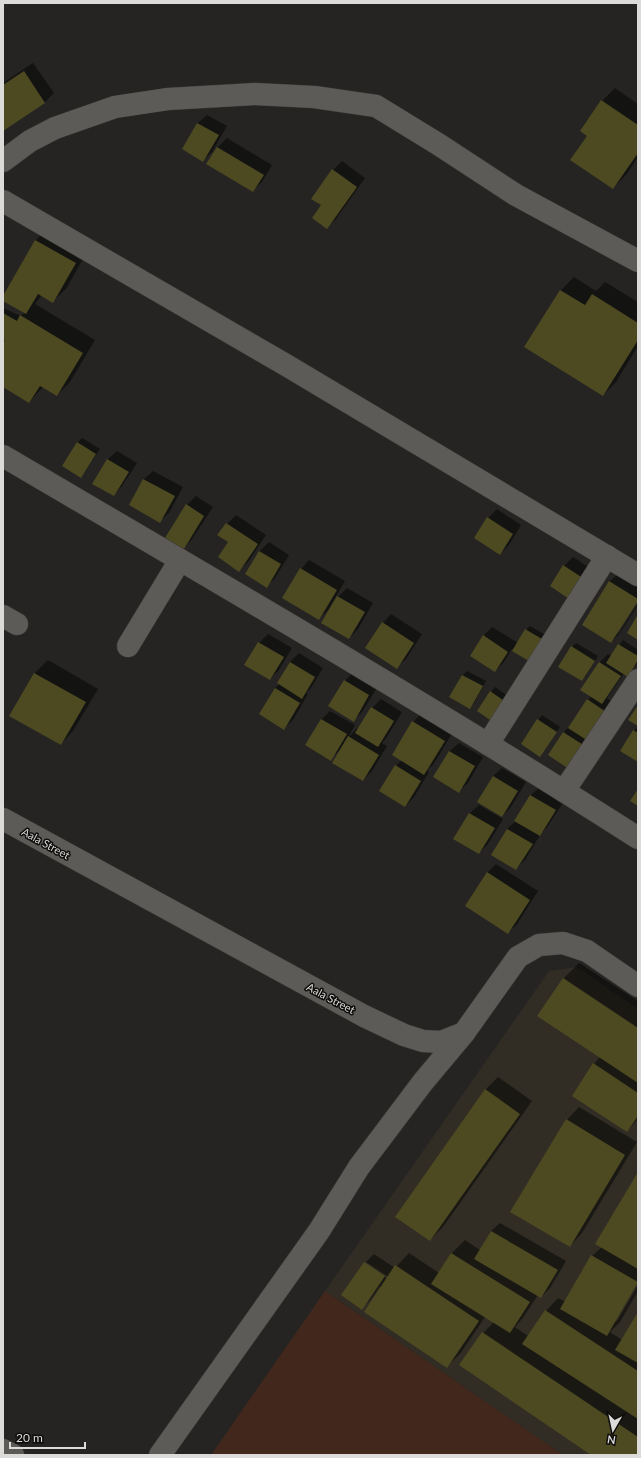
<svg xmlns="http://www.w3.org/2000/svg" width="641" height="1458" font-family="Lato,sans-serif">
	<style>
		.built { fill: #312d25 }
		.green { fill: #42281c }
		.shadow { fill: #0007 }
		.building { fill: #4d4a21 }
		.lines { fill: none; stroke-linecap: round; stroke-linejoin: round }
		.minor-casing { stroke: #403e3c; stroke-width: 23 }
		.minor { stroke: #5c5b58; stroke-width: 22 }
		.labels { text-anchor: middle; dominant-baseline: central; stroke-width: 3; stroke-linejoin: round; paint-order: stroke }
		.street-label { font-size: 11px; fill: #dcdbd9; stroke: #0e0d0c }
	</style>
	<rect width="100%" height="100%" fill="#252422"/>
	<path class="built" d="M577 967 638 1009V1455H563L325 1291 549 971Z"/>
	<path class="green" d="M325 1291 563 1455H211Z"/>
	<g class="shadow">
		<path d="M33 63 54 93 45 102 3 130V83Z"/>
		<path d="M615 88 638 104V157L626 175 613 188 602 101Z"/>
		<path d="M207 115 227 126 212 152 203 160 183 149 198 123Z"/>
		<path d="M227 138 272 165 262 182 253 190 208 164 218 147Z"/>
		<path d="M342 161 365 178 336 219 327 227 322 205 333 170Z"/>
		<path d="M49 227 88 250 66 289 53 301 42 295 35 304 95 340 70 382 57 395 43 387 29 402 3 386V345L7 340 3 337V308L21 316 25 312 3 299V298L36 240Z"/>
		<path d="M574 277 596 291 605 282 638 302V346L616 382 603 395 525 347 561 290Z"/>
		<path d="M82 438 100 449 85 472 81 476 64 466 78 442Z"/>
		<path d="M117 451 137 463 122 486 113 495 93 483 108 459Z"/>
		<path d="M153 471 183 487 169 513 160 521 130 505 144 479Z"/>
		<path d="M196 496 213 507 192 539 184 548 187 505Z"/>
		<path d="M497 509 521 525 509 545 500 554 488 518Z"/>
		<path d="M236 515 266 535 248 562 239 570 230 542 227 524Z"/>
		<path d="M269 542 289 555 275 578 266 587 246 574 260 551Z"/>
		<path d="M573 557 597 573 551 586 564 566Z"/>
		<path d="M309 560 345 581 328 610 319 619 301 569Z"/>
		<path d="M619 573 638 585V599L616 633H619L638 603V605L620 633 611 642 583 625 610 581Z"/>
		<path d="M347 588 373 603 358 629 349 638 338 597Z"/>
		<path d="M391 614 422 634 406 659 397 667 383 623Z"/>
		<path d="M530 626 551 638 534 663 512 649 504 662 495 671 483 636 492 627 518 643 526 630Z"/>
		<path d="M268 634 292 648 279 670 270 679 246 665 259 643Z"/>
		<path d="M623 640 638 650V662L628 676 624 673 607 698 614 703 578 759 564 732 572 724 591 696 600 662 608 654 612 656Z"/>
		<path d="M576 643 598 656 586 676 582 680 572 647Z"/>
		<path d="M299 653 323 668 311 688 306 693 308 694 293 720 284 728 275 688 280 684 290 662Z"/>
		<path d="M48 660 98 689 73 731 61 744 11 716 35 673Z"/>
		<path d="M467 671 486 681 474 703 470 708 451 697 463 675Z"/>
		<path d="M353 672 378 686 362 712 353 721 345 681Z"/>
		<path d="M495 687 513 700 478 710 491 692Z"/>
		<path d="M381 699 402 712 387 737 382 743 387 746 372 771 363 780 340 750 330 759 306 744 322 719 330 711 355 725 348 738 357 728 359 729 372 708Z"/>
		<path d="M422 713 453 732 433 765 427 770 429 772 414 797 405 806 380 791 396 766 402 760 413 722Z"/>
		<path d="M542 715 560 727 544 751 522 743Z"/>
		<path d="M638 726V761L634 731Z"/>
		<path d="M459 743 483 757 468 783 459 791 435 777 450 751Z"/>
		<path d="M502 768 526 782 511 807 502 816 493 776Z"/>
		<path d="M540 787 564 801 548 826 540 835 525 860 516 869 507 829 516 821 531 795Z"/>
		<path d="M479 805 503 819 488 844 479 853 455 839 470 813Z"/>
		<path d="M496 864 538 891 517 924 508 933 487 873Z"/>
		<path d="M579 963 638 1001V1119L627 1131 594 1064 600 1057 563 979Z"/>
		<path d="M498 1077 532 1101 443 1227 430 1240 485 1090Z"/>
		<path d="M579 1107 637 1142 582 1233 570 1246 567 1120Z"/>
		<path d="M638 1174V1281L615 1321H617L638 1285V1291L620 1322 610 1332 622 1340 638 1314V1455H593L460 1365 483 1333 494 1322 485 1317 460 1354 447 1366 380 1286 371 1299 362 1308 365 1263 389 1280 390 1278 366 1262 374 1254 395 1268 409 1253 439 1273 452 1253 465 1240 480 1250 491 1231 500 1223 566 1261 550 1288 541 1297 538 1295 522 1319 515 1327 528 1336 546 1311 558 1298 566 1302 592 1256 602 1247Z"/>
	</g>
	<g class="building">
		<path d="M24 71 45 103 3 131V85Z"/>
		<path d="M601 100 638 125V153L613 189 570 160 587 136 580 131Z"/>
		<path d="M197 123 219 135 203 162 182 149Z"/>
		<path d="M217 147 264 175 253 192 206 164Z"/>
		<path d="M332 169 357 187 327 229 312 218 321 205 311 199Z"/>
		<path d="M35 240 76 263 53 303 38 294 26 314 3 301V296Z"/>
		<path d="M560 290 585 305 592 294 638 323V340L603 396 524 347Z"/>
		<path d="M3 313 17 321 20 315 83 353 57 396 40 386 29 403 3 387V344L5 340 3 339Z"/>
		<path d="M77 442 96 454 81 478 62 466Z"/>
		<path d="M107 459 129 472 114 496 92 484Z"/>
		<path d="M143 479 175 496 160 523 129 505Z"/>
		<path d="M186 504 204 516 184 549 165 538Z"/>
		<path d="M487 517 513 534 500 555 474 538Z"/>
		<path d="M226 523 258 544 239 572 218 557 228 542 217 535Z"/>
		<path d="M259 551 281 564 267 588 245 574Z"/>
		<path d="M563 565 589 582 575 603 550 586Z"/>
		<path d="M300 568 337 590 319 620 282 598Z"/>
		<path d="M609 581 638 599V601L611 643 582 625Z"/>
		<path d="M337 596 365 612 349 639 321 623Z"/>
		<path d="M638 614V640L627 633Z"/>
		<path d="M382 622 414 643 397 669 365 648Z"/>
		<path d="M525 629 547 642 534 664 512 651Z"/>
		<path d="M483 635 508 652 495 672 470 656Z"/>
		<path d="M258 642 284 657 270 680 244 665Z"/>
		<path d="M618 644 638 656V660L628 677 606 663Z"/>
		<path d="M571 646 595 661 582 681 558 667Z"/>
		<path d="M290 662 315 677 302 699 277 683Z"/>
		<path d="M599 662 621 676 602 704 580 690Z"/>
		<path d="M34 673 86 702 61 745 9 716Z"/>
		<path d="M462 675 483 686 470 709 449 697Z"/>
		<path d="M344 680 369 695 354 722 328 706Z"/>
		<path d="M275 688 300 703 284 730 259 714Z"/>
		<path d="M490 691 510 705 496 724 477 711Z"/>
		<path d="M587 699 606 712 588 741 568 728Z"/>
		<path d="M638 705V726L628 720Z"/>
		<path d="M371 707 394 721 378 747 355 733Z"/>
		<path d="M321 719 347 734 331 761 305 745Z"/>
		<path d="M537 719 557 732 540 757 521 744Z"/>
		<path d="M412 721 445 741 424 775 392 755Z"/>
		<path d="M633 730 638 733V762L620 751Z"/>
		<path d="M563 732 585 746 569 769 548 755Z"/>
		<path d="M348 736 379 755 363 781 332 763Z"/>
		<path d="M449 751 475 766 459 793 433 777Z"/>
		<path d="M395 765 421 781 405 807 379 791Z"/>
		<path d="M493 776 518 791 502 817 477 802Z"/>
		<path d="M638 789V806L630 801Z"/>
		<path d="M530 795 556 810 540 836 514 821Z"/>
		<path d="M469 813 495 828 479 854 453 839Z"/>
		<path d="M507 829 533 844 516 870 491 855Z"/>
		<path d="M487 872 530 900 508 934 465 906Z"/>
		<path d="M563 978 638 1028V1083L537 1016Z"/>
		<path d="M593 1063 638 1093V1116L627 1132 572 1096Z"/>
		<path d="M485 1089 520 1114 430 1241 395 1217Z"/>
		<path d="M566 1119 625 1155 570 1247 510 1212Z"/>
		<path d="M638 1172V1269L595 1244Z"/>
		<path d="M491 1231 558 1270 541 1298 474 1259Z"/>
		<path d="M451 1253 530 1302 510 1333 431 1284Z"/>
		<path d="M591 1255 638 1282 607 1336 560 1309Z"/>
		<path d="M364 1262 385 1276 362 1310 341 1295Z"/>
		<path d="M395 1265 479 1321 447 1368 364 1312Z"/>
		<path d="M545 1310 638 1371V1419L522 1344Z"/>
		<path d="M638 1312V1363L615 1350Z"/>
		<path d="M482 1332 638 1437V1455H591L459 1365Z"/>
	</g>
	<g class="lines">
		<g class="minor-casing">
			<g id="minor">
				<path d="M3 161 30 141 55 128 115 107 168 99 255 94 314 97 376 106 438 144 516 195 638 261"/>
				<path d="M3 201 286 365 638 575"/>
				<path d="M3 456C216 581 430 705 638 838"/>
				<path d="M3 616 17 624"/>
				<path d="M128 646 180 560"/>
				<path d="M488 744 607 556"/>
				<path d="M564 791 638 680"/>
				<path d="M3 819 364 1016 404 1035 423 1041 441 1042 464 1033"/>
				<path d="M3 1450 13 1455"/>
				<path d="M160 1455 319 1231 359 1167 423 1082 464 1033 518 957 539 945 563 943 587 951 638 986"/>
			</g>
		</g>
		<use href="#minor" class="minor"/>
	</g>
	<g class="labels">
		<g class="street-label">
			<text transform="translate(46 843) rotate(29)">Aala Street</text>
			<text transform="translate(331 998) rotate(28)">Aala Street</text>
		</g>
	</g>
	<rect width="641" height="1458" fill="none" stroke="#dcdbd9" stroke-width="8"/>
	<g transform="translate(613 1430) rotate(189)" stroke="#0e0d0c" stroke-width="3" paint-order="stroke">
	<path d="M0-3L7 15L0 10L-7 15Z" fill="#dcdbd9"/>
	<text y="-6" font-size="11" font-weight="bold" text-anchor="middle" fill="#dcdbd9">N</text>
	</g>
	<path d="M10 1442v6h75v-6" fill="none" stroke="#dcdbd9" stroke-width="2"/>
	<text x="16" y="1442" font-size="12" fill="#dcdbd9" stroke="#0e0d0c" stroke-width="3" paint-order="stroke">20 m</text>
</svg>
